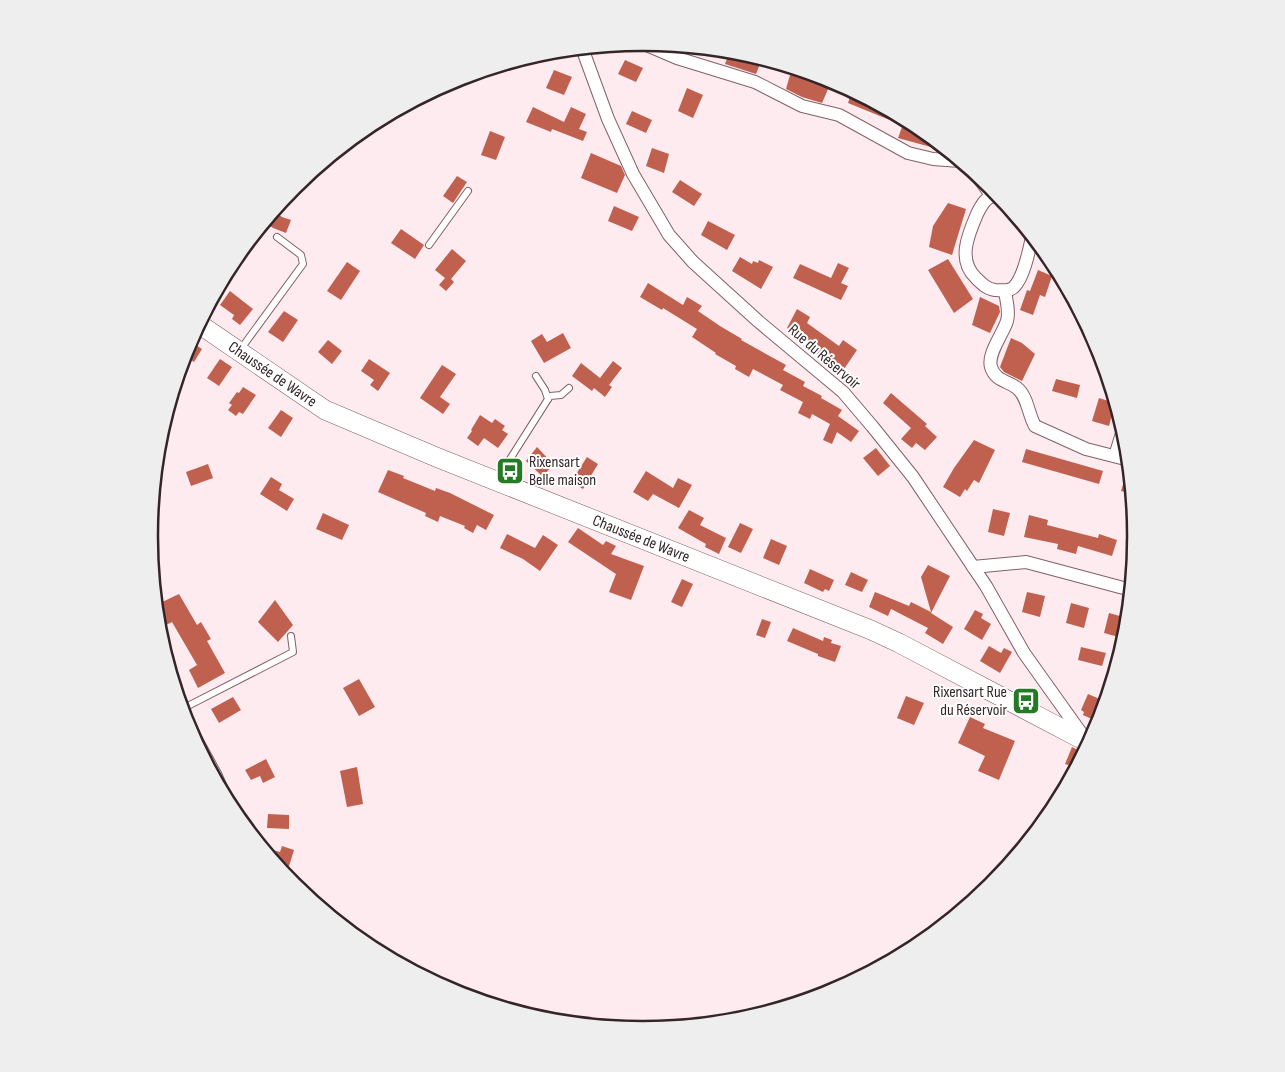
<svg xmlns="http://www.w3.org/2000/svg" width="1285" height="1072" font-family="'Sofia Sans Condensed',sans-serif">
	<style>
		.building { fill: #c06150 }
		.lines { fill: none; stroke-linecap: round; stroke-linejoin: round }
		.lane-casing { stroke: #846068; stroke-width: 8 }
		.street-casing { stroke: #846068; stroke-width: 14 }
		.secondary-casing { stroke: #846068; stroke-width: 20 }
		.lane { stroke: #fff; stroke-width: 6 }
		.street { stroke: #fff; stroke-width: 12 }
		.secondary { stroke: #fff; stroke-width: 19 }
		.labels { text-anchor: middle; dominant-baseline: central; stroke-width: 4; stroke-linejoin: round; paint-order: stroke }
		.street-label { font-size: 16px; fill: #342528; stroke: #fff }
		.poi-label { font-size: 16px; fill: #342528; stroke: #fff; text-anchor: start }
		.rim { fill: none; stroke: #342528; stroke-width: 2.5 }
	</style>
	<rect width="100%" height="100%" fill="#fdebef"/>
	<g class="building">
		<path d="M730 51 739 52 762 59 756 74 725 64Z"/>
		<path d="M625 60 643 68 636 82 618 74Z"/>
		<path d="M792 68 832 80 822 103 802 97 786 89Z"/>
		<path d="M554 70 572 77 564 95 546 88Z"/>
		<path d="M687 88 703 95 693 118 678 111Z"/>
		<path d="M852 91 900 117 897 123 848 103Z"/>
		<path d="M533 107 564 122 571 107 586 114 579 129 587 132 583 141 552 129 551 132 526 122Z"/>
		<path d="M632 111 652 120 646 133 626 124Z"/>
		<path d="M905 119 917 126 949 152 898 138Z"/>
		<path d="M490 131 505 137 496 160 481 155Z"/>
		<path d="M652 148 669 154 664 173 646 166Z"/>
		<path d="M591 153 621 166 625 175 617 193 581 178Z"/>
		<path d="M457 176 467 182 453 203 443 196Z"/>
		<path d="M680 180 702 194 694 206 672 192Z"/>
		<path d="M948 203 966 209 952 255 929 247 933 226Z"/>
		<path d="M614 206 639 217 632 231 608 221Z"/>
		<path d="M274 211 282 217 291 220 286 233 273 228 265 222Z"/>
		<path d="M708 221 735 235 727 250 701 235Z"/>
		<path d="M401 229 424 245 415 259 391 243Z"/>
		<path d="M452 249 466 261 451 279 454 282 446 291 439 285 445 278 435 270Z"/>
		<path d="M740 257 752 264 753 261 758 263 759 260 773 267 761 289 732 271Z"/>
		<path d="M948 259 973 299 954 313 928 270Z"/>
		<path d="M347 262 360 271 341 300 327 291Z"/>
		<path d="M838 263 849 268 841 283 848 286 841 300 793 278 800 264 831 278Z"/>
		<path d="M1038 270 1052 276 1045 297 1040 295 1033 315 1020 310 1027 290 1030 291Z"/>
		<path d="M648 283 683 305 687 297 702 306 698 311 720 326 742 339 741 340 786 365 783 370 805 382 803 386 822 396 821 398 842 410 838 416 859 431 851 442 837 432 832 444 823 440 830 424 812 414 810 419 798 413 803 402 780 390 783 385 753 369 749 377 735 369 736 366 715 354 716 353 692 337 697 329 663 308 662 310 640 297Z"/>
		<path d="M230 291 253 309 240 325 232 319 234 315 220 305Z"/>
		<path d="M980 297 999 306 1000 312 990 333 972 325Z"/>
		<path d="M797 309 810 317 807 323 839 346 843 340 857 350 842 372 831 365 832 363 808 349 812 343 787 328Z"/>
		<path d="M284 311 298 320 283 342 268 332Z"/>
		<path d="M563 333 571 348 544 363 531 341 542 334 547 342Z"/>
		<path d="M1011 338 1022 343 1035 354 1022 381 1004 372 1000 367Z"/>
		<path d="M328 340 342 351 332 364 318 352Z"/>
		<path d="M190 341 202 349 194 362 184 355Z"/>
		<path d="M220 359 232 367 219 386 207 378Z"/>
		<path d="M369 359 390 373 378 391 370 385 374 380 361 371Z"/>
		<path d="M613 361 622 368 609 385 612 387 605 397 594 388 592 391 572 376 581 363 600 378Z"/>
		<path d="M442 365 456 374 440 397 450 404 443 414 420 398Z"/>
		<path d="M1056 379 1080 385 1077 398 1052 391Z"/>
		<path d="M243 387 256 395 243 414 239 412 236 416 228 410 232 405 229 403 237 392 239 393Z"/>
		<path d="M891 393 927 424 925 426 937 437 925 450 916 443 912 448 901 439 911 428 883 403Z"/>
		<path d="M1099 398 1115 403 1109 426 1092 421Z"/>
		<path d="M281 410 293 418 281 437 268 428Z"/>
		<path d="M480 415 492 423 495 419 505 426 502 430 508 434 498 448 484 438 478 446 467 438 472 431 471 430Z"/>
		<path d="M974 440 995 450 979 483 974 480 967 491 965 489 960 497 943 487 954 468Z"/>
		<path d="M537 447 553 464 543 477 526 461Z"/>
		<path d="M876 448 890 466 878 476 863 458Z"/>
		<path d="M1026 449 1103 471 1099 484 1022 462Z"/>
		<path d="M587 457 598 464 583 489 571 482Z"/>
		<path d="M208 464 213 478 191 486 186 472Z"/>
		<path d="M1128 468H1129L1132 494 1121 491Z"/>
		<path d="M388 470 404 476 403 478 435 491 436 488 450 493 494 515 486 530 477 525 473 533 464 528 465 526 440 516 438 522 425 516 426 513 378 492Z"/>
		<path d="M646 471 673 488 678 478 692 485 679 508 653 494 648 501 633 492Z"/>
		<path d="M271 477 282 484 279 490 294 499 287 511 260 494Z"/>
		<path d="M993 509 1010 513 1004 536 988 532Z"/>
		<path d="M689 510 704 518 700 525 726 538 719 554 705 547 706 544 678 528Z"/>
		<path d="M323 513 349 525 342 540 316 529Z"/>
		<path d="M1029 515 1048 520 1047 525 1098 538 1099 534 1117 540 1112 556 1078 546 1076 554 1057 549 1058 544 1024 537Z"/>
		<path d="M740 523 753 529 741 553 728 547Z"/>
		<path d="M578 528 603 545 606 541 616 546 611 554 644 566 631 600 609 592 616 574 568 542Z"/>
		<path d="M507 534 535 548 543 535 558 545 540 571 523 559 500 548Z"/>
		<path d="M771 539 787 546 779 565 763 558Z"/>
		<path d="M928 565 950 576 931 613 953 627 943 644 925 633 928 628 891 609 888 616 869 607 875 592 909 606 911 602 931 612 921 577Z"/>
		<path d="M810 569 834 580 829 591 825 589 823 592 804 583Z"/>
		<path d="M851 572 868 580 862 592 845 585Z"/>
		<path d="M682 579 693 584 682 607 671 602Z"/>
		<path d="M1027 592 1045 596 1040 617 1022 612Z"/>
		<path d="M179 594 197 625 201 622 211 639 207 641 225 673 198 688 189 670 197 665 172 622 158 629 156 605Z"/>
		<path d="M275 600 293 625 278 642 258 622Z"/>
		<path d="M1071 603 1089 608 1084 628 1066 623Z"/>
		<path d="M975 610 983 614 981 618 991 624 982 640 964 629Z"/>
		<path d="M1109 613 1127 618 1122 638 1104 633Z"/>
		<path d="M762 619 771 622 765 638 756 635Z"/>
		<path d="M793 628 823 641 824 637 832 640 831 643 841 646 835 662 818 656V654L787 641Z"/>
		<path d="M989 646 1001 653 1004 648 1012 652 1000 673 980 661Z"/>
		<path d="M1081 647 1106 653 1102 666 1078 660Z"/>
		<path d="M359 679 375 707 359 716 343 688Z"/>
		<path d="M1088 694 1102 700 1094 720 1083 715 1084 712 1081 710Z"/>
		<path d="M906 696 924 703 914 725 897 718Z"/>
		<path d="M233 697 241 710 219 723 211 709Z"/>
		<path d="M970 717 985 724 983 728 1015 741 999 780 978 771 985 756 958 743Z"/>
		<path d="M1072 747 1084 753 1075 767 1065 764Z"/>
		<path d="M266 759 275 777 263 783 260 776 251 780 245 770Z"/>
		<path d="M357 767 363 804 347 807 340 771Z"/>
		<path d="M268 814 289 815V829L267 828Z"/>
		<path d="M282 846 294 850 286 876 262 847 280 852Z"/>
	</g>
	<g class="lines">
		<g class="lane-casing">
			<g id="lane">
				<path d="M429 245 468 191"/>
				<path d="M240 350 303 264 301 255 277 237"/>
				<path d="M536 376 545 390 548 399"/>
				<path d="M498 478 550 396 561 395 569 388"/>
				<path d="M182 709 293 652 291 636"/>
			</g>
		</g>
		<g class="street-casing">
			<g id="street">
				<path d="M642 43 677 58 755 82 802 106 839 115 908 153 933 159 960 161"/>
				<path d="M582 48 608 119 633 174 669 235 693 262 758 321 843 392 872 426 913 477 986 586 1024 653 1086 740"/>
				<path d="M975 173 991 195"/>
				<path d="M998 195C986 196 982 204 977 214 968 235 957 260 976 278 982 284 987 289 995 290 1001 290 1009 292 1014 287 1024 277 1029 251 1032 237"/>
				<path d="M1005 291C1006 300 1010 311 1007 321 1003 334 987 354 991 367 996 382 1007 380 1017 388 1028 397 1028 414 1035 426L1086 449 1129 460"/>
				<path d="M1115 456 1123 430"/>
				<path d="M973 567 1026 562 1131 590"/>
				<path d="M186 721 216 776 222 790"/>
			</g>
		</g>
		<g class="secondary-casing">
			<g id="secondary">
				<path id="s1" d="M199 324 325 410 436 457 871 630 899 643 1089 743"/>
			</g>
		</g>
		<use href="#lane" class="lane"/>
		<use href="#street" class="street"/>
		<use href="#secondary" class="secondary"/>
	</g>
	<defs>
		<g id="bus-square" transform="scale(1.4375)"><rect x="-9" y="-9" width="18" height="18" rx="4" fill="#257a26" stroke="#fff"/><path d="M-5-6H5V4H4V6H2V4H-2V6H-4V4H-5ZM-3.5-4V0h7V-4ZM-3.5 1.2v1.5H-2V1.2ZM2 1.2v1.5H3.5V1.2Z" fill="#fff"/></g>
	</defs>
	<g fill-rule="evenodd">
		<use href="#bus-square" x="510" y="471"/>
		<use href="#bus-square" x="1026" y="701"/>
	</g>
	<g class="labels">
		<g class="street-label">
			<text transform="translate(824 357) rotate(41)">Rue du Réservoir</text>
			<text stroke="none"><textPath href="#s1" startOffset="89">Chaussée de Wavre</textPath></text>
			<text stroke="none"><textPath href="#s1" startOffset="494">Chaussée de Wavre</textPath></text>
		</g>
		<g class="poi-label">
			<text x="529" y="462">Rixensart<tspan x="529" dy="18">Belle maison</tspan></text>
			<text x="1007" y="692" text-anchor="end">Rixensart Rue<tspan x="1007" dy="18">du Réservoir</tspan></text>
		</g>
	</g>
	<path d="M0 0H1285V1072H0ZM642 51H643A484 484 0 0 1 1127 535V537A484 484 0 0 1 643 1021H642A484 484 0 0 1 158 537V535A484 484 0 0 1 642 51Z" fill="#efeeee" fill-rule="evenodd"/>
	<path class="rim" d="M642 51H643A484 484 0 0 1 1127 535V537A484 484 0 0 1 643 1021H642A484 484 0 0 1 158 537V535A484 484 0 0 1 642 51Z"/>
</svg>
